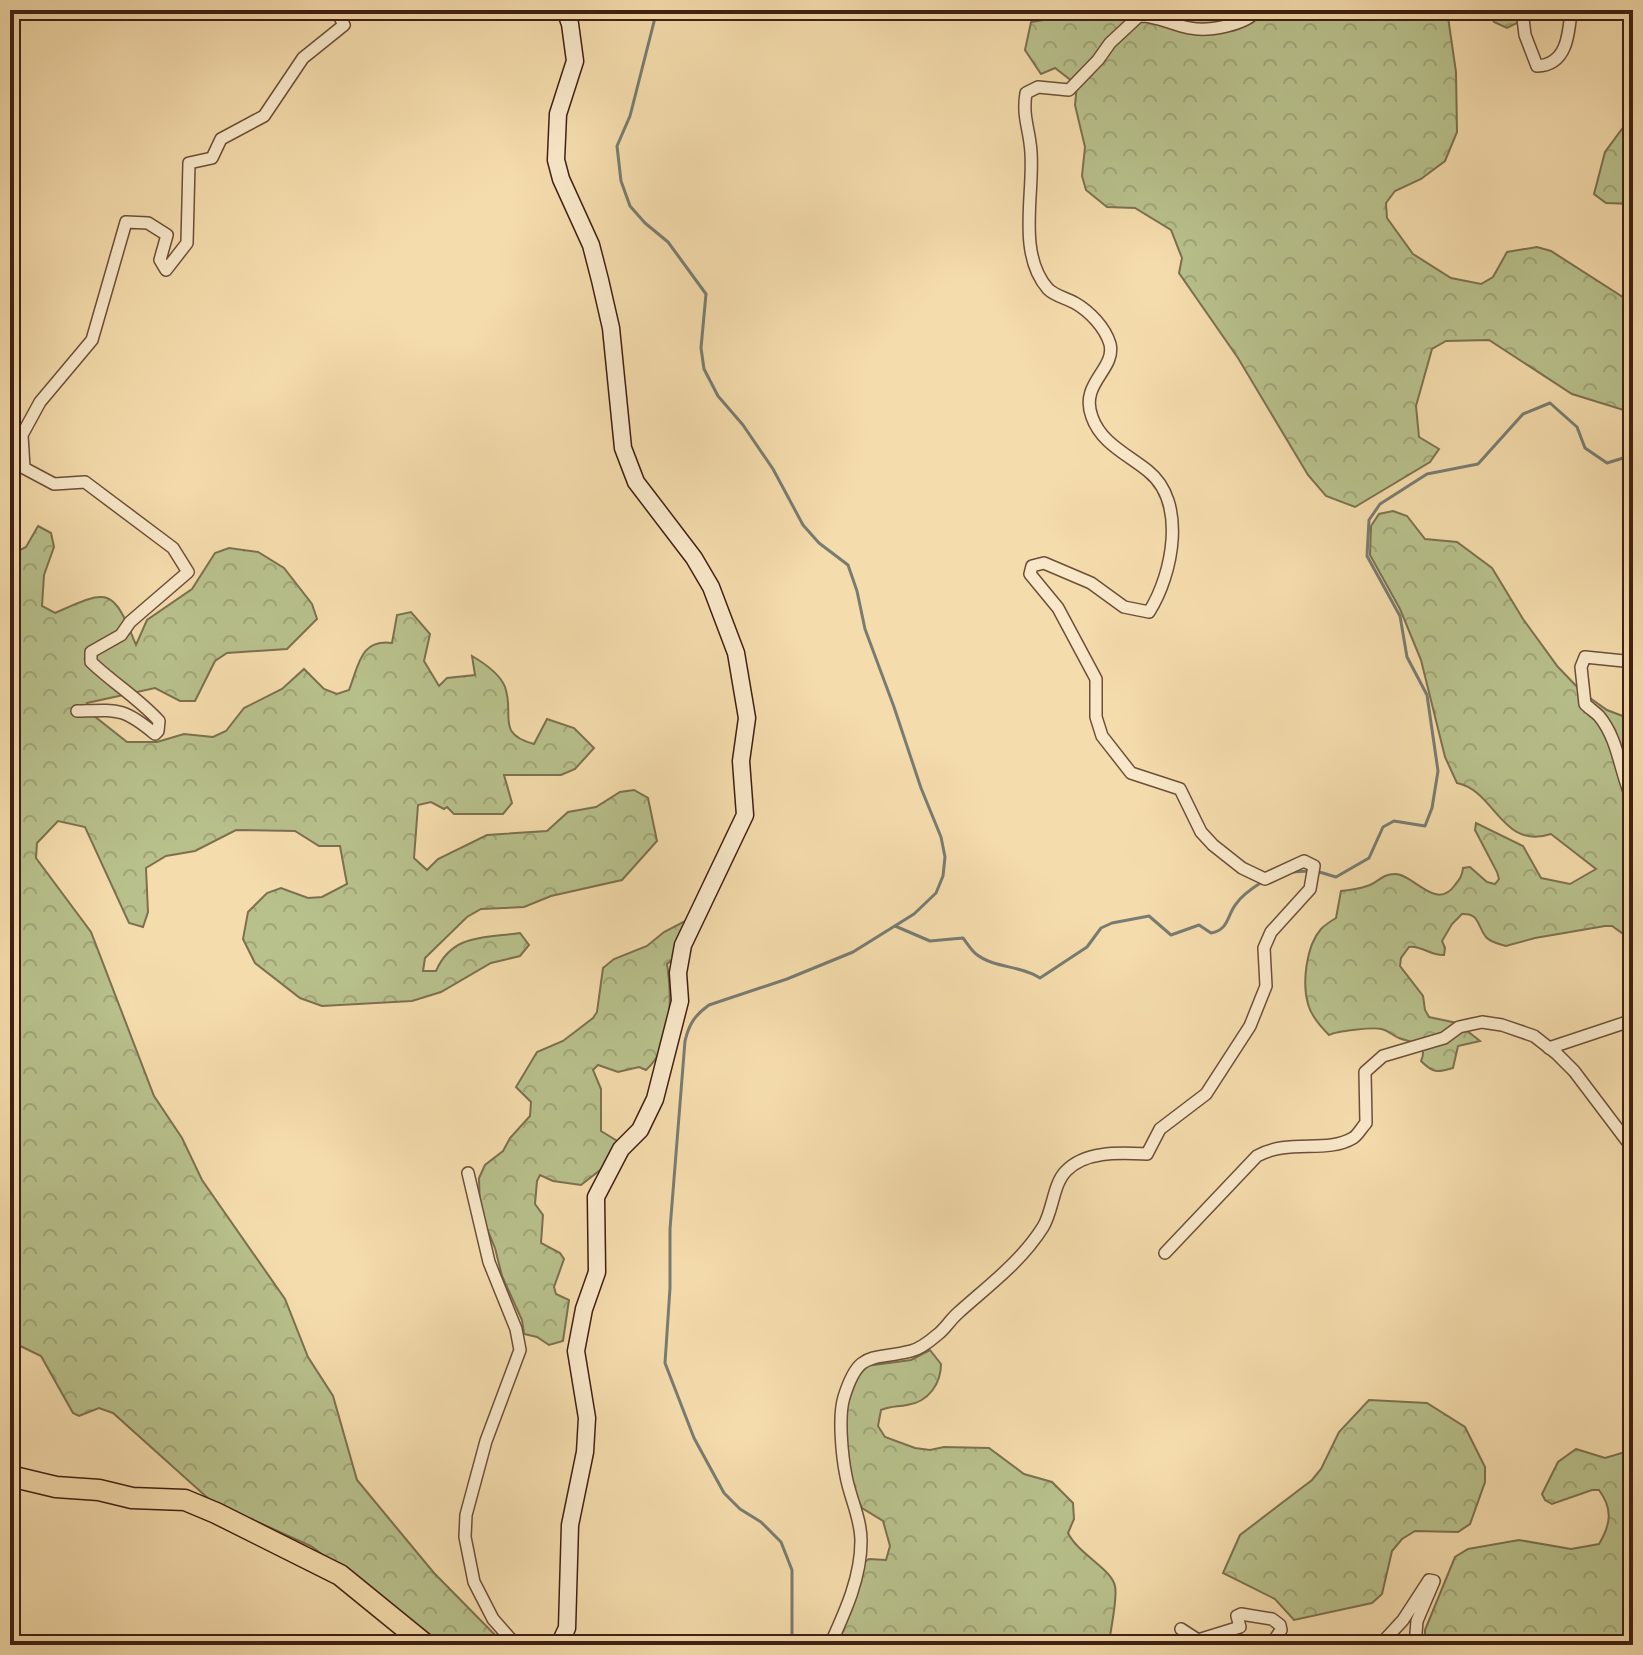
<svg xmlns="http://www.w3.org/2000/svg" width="1643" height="1655" font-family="'Gentium Book Plus',serif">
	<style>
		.forest { fill: url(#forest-crowns); stroke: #7c7050; stroke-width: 2 }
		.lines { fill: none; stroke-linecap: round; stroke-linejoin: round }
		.stream { stroke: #787c72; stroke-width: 3 }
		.street-casing { stroke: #6d4e39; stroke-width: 14 }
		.secondary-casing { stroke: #401f13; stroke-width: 19 }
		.highway-casing { stroke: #401f13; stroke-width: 23 }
		.street { stroke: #f8e8c9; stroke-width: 11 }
		.secondary { stroke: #f8e8c9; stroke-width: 16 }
		.highway { stroke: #f5dcac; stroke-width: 20 }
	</style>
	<defs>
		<pattern id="forest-crowns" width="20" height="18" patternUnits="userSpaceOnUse" patternTransform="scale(2)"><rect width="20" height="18" fill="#b8c18c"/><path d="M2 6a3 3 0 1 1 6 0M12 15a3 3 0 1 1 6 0" fill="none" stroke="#9fa578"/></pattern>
	</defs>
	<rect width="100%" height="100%" fill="#f5dcac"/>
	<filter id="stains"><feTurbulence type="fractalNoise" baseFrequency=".0025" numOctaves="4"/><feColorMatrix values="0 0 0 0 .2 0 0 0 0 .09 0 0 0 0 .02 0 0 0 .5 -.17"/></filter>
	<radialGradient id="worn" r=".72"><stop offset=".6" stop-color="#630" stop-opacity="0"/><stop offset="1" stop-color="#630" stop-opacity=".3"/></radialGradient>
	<g class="forest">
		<path d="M1080 10H1447L1456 72 1457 132 1445 161 1421 179 1395 191 1386 203 1387 218 1413 254 1451 278 1481 284 1493 277 1507 252 1537 247 1551 251 1629 301 1633 305V413L1572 394 1489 340 1446 341 1432 349 1416 406 1419 437 1439 449 1430 462 1355 507 1326 496 1308 475 1238 358 1179 273 1182 258 1171 230 1135 208 1107 207 1086 190 1082 176 1085 147 1075 105 1077 85 1055 68 1041 74 1025 50 1031 22 1073 15Z"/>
		<path d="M1488 10H1543L1507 28 1494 22Z"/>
		<path d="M1633 114V204L1606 203 1594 194 1605 152Z"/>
		<path d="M1393 511 1407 516 1425 539 1457 542 1492 568 1523 619 1558 667 1583 693 1607 710 1633 720V941L1612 926H1605L1535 938 1506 946C1500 944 1491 943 1486 937 1477 926 1480 913 1462 914L1452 924 1442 941 1445 948 1444 955C1431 956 1421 945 1409 947L1401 958 1400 966 1423 996 1425 1010 1429 1017 1457 1023 1480 1041 1458 1046 1453 1068C1437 1073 1433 1073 1421 1061 1429 1043 1412 1043 1399 1038 1393 1036 1388 1030 1381 1029 1374 1027 1336 1031 1329 1035 1320 1026 1311 1016 1308 1004 1302 983 1306 946 1321 929 1325 925 1331 921 1336 918L1341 891C1350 890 1359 889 1367 886 1378 883 1381 874 1395 874 1414 874 1436 912 1455 885 1460 879 1462 876 1463 868L1470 867 1487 882 1495 884 1499 879 1497 872 1475 830 1476 823 1523 846 1541 878 1570 884 1596 869 1551 834C1501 850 1496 791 1457 783L1445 757 1421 660 1400 609 1370 555 1371 526 1379 514Z"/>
		<path d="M38 526 51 533 54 547 44 575 42 606 55 613C110 588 113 588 136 645L147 620 192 589 215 553 229 548 258 552 284 568 312 604 317 619 287 649 227 653 215 661 195 701H180L155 688 87 703 93 715 127 742H157L184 734 213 737 226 731 244 708 282 689 304 669 324 689 337 694 349 690C359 665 360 639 392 643L397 615 411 612 430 634 424 661 439 686 447 678 475 675 472 656C484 663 500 674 505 687 515 715 495 734 534 744L547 719 574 728 594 748 575 769 561 775H504L512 803 503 814H454L447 807 444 809 431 802 418 805 414 858 427 870 438 859 487 835 547 831 568 812 596 807 620 792 634 790 648 798 657 841 622 880 551 896 524 907 481 909 467 917 425 958 423 971H436C452 934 484 938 520 933L529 945 520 956 491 963 441 992 412 1001 322 1006 300 998 255 963 243 939 248 912 267 893 281 888 308 898 322 897 347 884 340 846H319L295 831 236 830 195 851 166 856 146 868 148 912 143 927 129 923 85 827 58 821 37 843 36 858 91 932 154 1096 182 1138 202 1180 285 1299 308 1357 333 1396 357 1480 434 1573 505 1645H444L311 1546 211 1501 113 1413 99 1408 79 1416 73 1413 41 1356 10 1341V828L17 837 18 824 10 810V555L26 547Z"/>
		<path d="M689 919 676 957 667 964C672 997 673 1046 646 1070L639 1067 618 1072 598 1065 593 1070 601 1089V1131L619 1142 604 1167 581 1185 553 1181 540 1175 537 1181 535 1204 543 1215 541 1243 560 1253 564 1259 554 1287 556 1294 569 1300 563 1341 549 1345 537 1337 524 1334 522 1320 502 1276 495 1248 480 1212 479 1178 485 1165 503 1151 510 1138 530 1116 531 1102 516 1087 537 1052 563 1041 593 1018 597 1012 603 968 614 959 647 946 664 932Z"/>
		<path d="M930 1350 941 1364C941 1383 929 1402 907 1405 897 1407 891 1406 881 1410L878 1426 885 1437 915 1448 930 1450 944 1447 989 1448 1024 1474 1052 1482 1073 1503 1074 1519 1068 1533C1079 1555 1111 1568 1115 1586 1118 1599 1110 1630 1109 1645H835L863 1563 869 1559 886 1560 890 1546 883 1521 862 1508 852 1487 844 1416 855 1381 858 1373 866 1366 911 1360Z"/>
		<path d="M1369 1400 1427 1403 1465 1427 1485 1467V1482L1470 1524 1458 1532 1415 1531 1402 1539 1392 1551 1382 1594 1372 1603 1294 1620 1275 1599 1223 1573 1240 1535 1312 1480 1321 1469 1339 1432Z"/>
		<path d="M1576 1449 1605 1458 1625 1452 1633 1456V1643C1618 1638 1614 1644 1601 1644 1588 1643 1583 1634 1572 1645H1425V1630L1455 1557 1468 1549 1519 1540 1571 1549 1599 1544C1611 1524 1613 1509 1599 1490H1592L1552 1504 1545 1500 1542 1494 1558 1462Z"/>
	</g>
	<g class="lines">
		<g class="stream">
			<path d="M657 10 630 116 617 146 621 181 630 206 645 223 668 242 706 294 701 348 704 369 718 396 743 425 773 469 803 525 819 543 848 565 857 591 865 629 894 707 921 788 941 837 945 857 943 876 936 893 914 914 853 952 787 979 709 1005C695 1015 689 1024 685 1041L670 1229V1288L665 1363 694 1438 724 1493 740 1509 761 1522 781 1542 792 1570V1645"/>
			<path d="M1316 871 1336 877 1369 858 1383 827 1394 821 1425 826 1432 808 1438 771 1427 695 1407 657 1400 616 1367 556 1369 520 1380 504 1427 474 1478 464 1523 414 1550 403 1577 427 1585 448 1607 463 1633 455"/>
			<path d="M1292 872 1309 871"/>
			<path d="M895 926 930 941 963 938C967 943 971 950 976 954 995 969 1021 965 1040 978L1087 947 1101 928 1112 923 1149 916 1171 935 1199 925 1211 933C1229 930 1227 915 1236 904 1242 895 1254 887 1262 882"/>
		</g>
		<g class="street-casing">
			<g id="street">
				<path d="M1522 10 1525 35 1537 66C1567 65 1569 34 1571 10"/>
				<path d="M1633 658 1624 661 1585 657 1581 667 1585 704C1589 708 1595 712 1599 716 1619 740 1620 774 1633 801"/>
				<path d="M77 711C117 710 123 707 155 734L158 731 159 721C138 698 113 683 91 662V652L121 635 130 622 188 572 173 548 85 482 54 484 24 468 22 435 40 402 92 340 126 222 148 223 167 235 160 260 166 270 187 243 189 163 212 158 221 139 264 116 303 58 344 25 336 10"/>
				<path d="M1549 1048 1633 1020"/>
				<path d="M468 1173 489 1262 516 1329 520 1350 486 1441 466 1515 465 1537 474 1582 493 1619 516 1645"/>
				<path d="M1165 1253 1257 1156C1289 1138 1326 1154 1353 1138 1358 1135 1362 1127 1366 1123L1365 1072 1383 1056 1444 1038 1459 1027 1482 1022 1502 1025 1534 1036 1557 1054 1574 1071 1633 1149"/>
				<path d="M1181 1629 1198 1640 1240 1627 1237 1616 1241 1614 1272 1619 1280 1625 1281 1630 1271 1645"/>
				<path d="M830 1645C845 1612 861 1578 861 1541 861 1518 850 1498 846 1476 842 1456 838 1416 844 1397 859 1349 871 1361 911 1351 919 1349 930 1341 937 1335 945 1329 950 1320 958 1313 988 1286 1021 1262 1043 1227 1053 1211 1053 1184 1066 1171 1086 1150 1122 1153 1147 1154L1160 1129 1206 1094 1250 1026 1266 986 1264 948 1271 932 1310 889 1314 866 1304 861 1265 879 1242 868 1213 845 1201 832 1180 789 1131 773 1102 736 1096 717V679L1058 608 1030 574 1032 566 1044 563 1091 583 1124 607 1149 612C1173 574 1187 502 1148 471 1127 454 1101 443 1092 417 1079 383 1116 370 1110 344 1105 327 1089 311 1075 303 1066 298 1055 296 1048 289 1017 254 1034 195 1031 153 1030 130 1022 118 1026 93L1038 87 1069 90 1098 60 1110 43 1139 16C1156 15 1172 25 1190 28 1207 32 1247 25 1257 10"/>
				<path d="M1302 1645 1323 1642 1355 1645"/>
				<path d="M1380 1645 1403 1620 1429 1580 1434 1581 1417 1621 1415 1645"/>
			</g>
		</g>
		<g class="secondary-casing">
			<path id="secondary" d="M559 1645 567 1628 570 1525 585 1452 587 1418 576 1351 584 1309 597 1272 596 1197 621 1149 640 1130 655 1099 680 1001 678 973 683 945 745 815 741 761 747 718 736 653 711 587 694 558 636 482 623 448 611 328 600 280 591 245 561 179 556 160 558 114 575 61 570 24 565 10"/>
		</g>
		<g class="highway-casing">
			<path id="highway" d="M10 1476 56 1487 99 1490 132 1498 185 1500 216 1513 340 1575 426 1645"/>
		</g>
		<use href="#street" class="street"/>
		<use href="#secondary" class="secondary"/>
		<use href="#highway" class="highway"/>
	</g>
	<rect width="1643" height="1655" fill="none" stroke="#f5dcac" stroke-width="40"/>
	<rect x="12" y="12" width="1619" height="1631" fill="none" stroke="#401f13" stroke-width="4"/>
	<rect x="20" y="20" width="1603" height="1615" fill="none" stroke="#401f13" stroke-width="2"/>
	<rect width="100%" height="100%" filter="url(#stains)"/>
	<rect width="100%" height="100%" fill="url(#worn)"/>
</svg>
